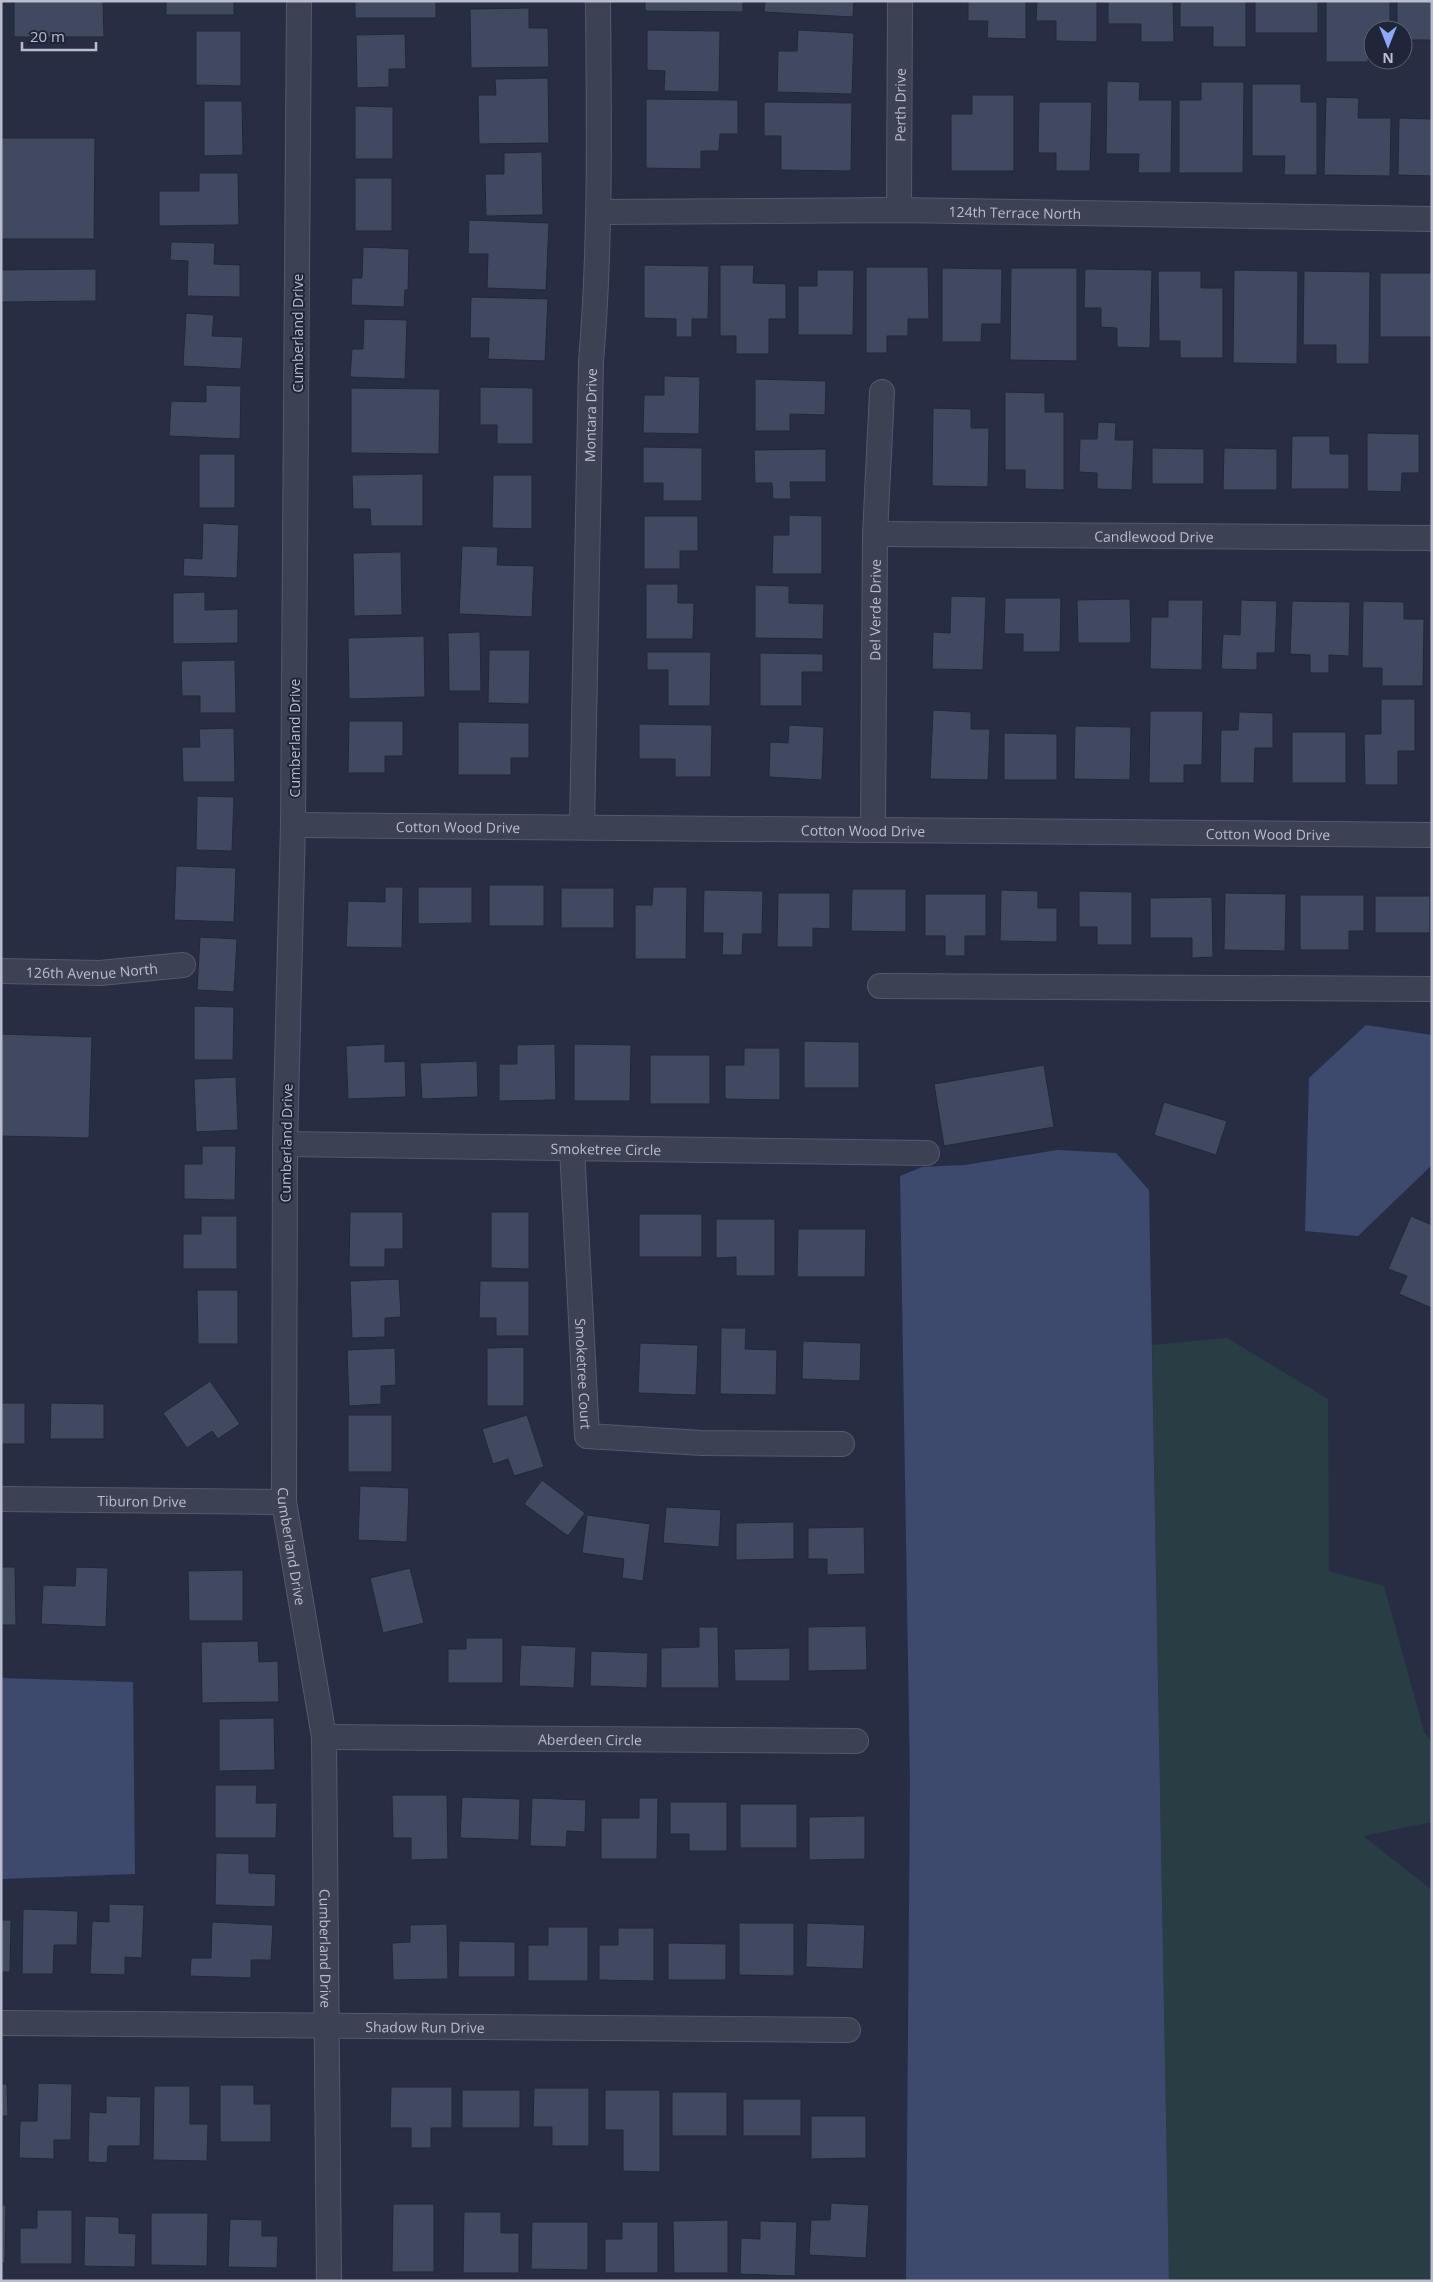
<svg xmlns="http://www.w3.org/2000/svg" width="1433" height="2282" font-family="'Open Sans',sans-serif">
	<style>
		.green { fill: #293d45 }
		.water { fill: #3d496d }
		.building { fill: #414961; stroke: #22283b }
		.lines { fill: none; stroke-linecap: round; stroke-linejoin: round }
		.minor-casing { stroke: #54596b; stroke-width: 26 }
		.minor { stroke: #3c4154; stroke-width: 24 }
		.labels { text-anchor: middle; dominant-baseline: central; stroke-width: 4; stroke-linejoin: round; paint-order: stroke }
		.street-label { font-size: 14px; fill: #b9bdcd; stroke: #202639 }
	</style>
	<rect width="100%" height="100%" fill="#272e44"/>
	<path class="green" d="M1227 1338 1328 1399 1329 1571 1384 1586 1424 1732 1432 1743V1822L1363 1836 1432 1890V2281H1169L1152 1345Z"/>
	<g class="water">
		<path d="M1366 1025 1432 1035V1165L1358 1236 1305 1231 1309 1078Z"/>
		<path d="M1057 1150 1116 1153 1149 1190 1169 2281H906L910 1781 900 1176 922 1167 965 1165Z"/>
		<path d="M1 1678 133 1682 135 1874 1 1879Z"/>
	</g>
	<g class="building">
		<path d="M14 1H103L104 37H14Z"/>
		<rect x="166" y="1" width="68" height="14"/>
		<rect x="355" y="1" width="81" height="17"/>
		<path d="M645 1H743V12L645 11Z"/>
		<path d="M765 1H854L853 17 764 12Z"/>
		<path d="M968 1H1026V39L987 38 988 21H968Z"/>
		<path d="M1037 1H1097V42L1056 41V21H1036Z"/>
		<path d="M1108 1H1173L1174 42H1141V24H1108Z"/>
		<path d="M1180 1H1246V47H1213V27H1180Z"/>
		<rect x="1255" y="1" width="63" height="32"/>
		<path d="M1326 1H1390V30H1373V44H1368V62H1326Z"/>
		<path d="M1397 1H1432V58L1431 40H1403V30H1397Z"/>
		<path d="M529 8V28H548L549 67 471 68 470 9Z"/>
		<path d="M647 30 720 31 719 92 664 91 665 71 647 70Z"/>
		<path d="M798 30 854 33 852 94 777 92 778 51H797Z"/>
		<path d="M196 31H241V86L196 85Z"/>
		<path d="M405 34 406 69H389V87L357 88 356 35Z"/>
		<path d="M548 78 549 143 479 144 478 95H496L495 79Z"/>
		<path d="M1107 81 1140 82 1139 100H1172L1171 173H1138L1139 154H1106Z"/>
		<path d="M1201 82H1244L1243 173H1179V100H1201Z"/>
		<path d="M1252 84H1301V102H1317V175H1284L1285 156H1252Z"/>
		<path d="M972 95H1014V171H951V114H972Z"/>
		<path d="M1326 97 1359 98 1358 118H1391L1390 176 1324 175Z"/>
		<path d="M646 99 738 100V134H720L719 151H701V169L646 168Z"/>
		<path d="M204 101H242L243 155 204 156Z"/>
		<path d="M764 102 852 103 851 171 781 170V136H764Z"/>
		<path d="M1039 102H1092L1090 171H1056V153H1038Z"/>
		<path d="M355 106 393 107V159H355Z"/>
		<path d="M1432 115V176L1398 175 1399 118 1432 119Z"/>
		<path d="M1 138H95L94 239H1Z"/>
		<path d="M542 152 543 215 486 216 485 174H504V153Z"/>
		<path d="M199 173H238L239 225 159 226V191H199Z"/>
		<rect x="355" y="178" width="37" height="53"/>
		<path d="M469 220 549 223 546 290 487 288 488 254H468Z"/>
		<path d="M171 242 215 243 214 264 240 265V297L187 296 188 261 170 260Z"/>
		<path d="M363 247 409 249 408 290H405L404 307 351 305 352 278H362Z"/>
		<path d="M644 265 709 266 708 319H692V337H676V319L644 318Z"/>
		<path d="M720 265H754L753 283 786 284V319H769V354H736V336H720Z"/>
		<path d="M866 267H928L929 319H908V336H887V353H866Z"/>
		<path d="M942 268 1002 269 1001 324H982L981 342H942Z"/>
		<path d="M1011 268H1077V361L1010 360Z"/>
		<path d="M96 269V301L1 302V270Z"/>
		<path d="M1085 269 1152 270 1150 348 1117 347V328L1101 327V308H1084Z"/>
		<path d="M817 270H854L853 335H798V286H817Z"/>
		<path d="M1234 270 1298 271 1297 364 1233 363Z"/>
		<path d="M1158 271H1201V288H1223V358H1180V341H1159Z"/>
		<path d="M1304 271 1370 272 1369 364H1336V345H1303Z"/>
		<rect x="1380" y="273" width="52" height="64"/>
		<path d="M471 297 548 299 545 361 488 359 489 338H470Z"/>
		<path d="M186 313 214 315 212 336 243 337 241 369 183 366Z"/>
		<path d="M364 319 407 320 405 379 350 377 352 349H363Z"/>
		<path d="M664 376 700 377 699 434 643 433 644 395H664Z"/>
		<path d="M755 379 826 381 825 415 790 414V431H755Z"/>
		<path d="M206 385 241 386 240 439 169 436 171 401 206 402Z"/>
		<path d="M480 387 533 388V444H497V425H480Z"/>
		<path d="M351 388 440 389 439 454 351 453Z"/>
		<path d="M1005 392 1045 393V412H1064V490L1025 489V470H1005Z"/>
		<path d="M933 408 971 409V428H989L988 487 932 486Z"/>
		<path d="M1098 422 1116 423 1115 440H1134L1132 490 1097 489V473L1079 472 1080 439H1097Z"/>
		<path d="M1367 433 1419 434V473H1402L1401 492 1367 491Z"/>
		<path d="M1292 436H1330V454H1349V489H1291Z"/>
		<path d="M643 447 702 448V501H663V483H643Z"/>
		<path d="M1152 448 1204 449V484H1152Z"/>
		<path d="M1224 448 1277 449V490H1223Z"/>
		<path d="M826 449V482H790L791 499H773L772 483H755L754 450Z"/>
		<rect x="199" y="454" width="36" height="54"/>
		<path d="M423 474V526H371L370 509H353L352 475Z"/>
		<path d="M493 475H532V529L492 528Z"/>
		<path d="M789 515 822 516V574H772L773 535H789Z"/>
		<path d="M644 516H698V551H680V569H644Z"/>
		<path d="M203 523 239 525 237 578 183 576 184 558 202 559Z"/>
		<path d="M462 546 498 547 497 565 534 566 532 617 459 614Z"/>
		<path d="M401 552 402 615 354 616 353 553Z"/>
		<path d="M646 584H678V603H694L693 639H646Z"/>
		<path d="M755 585 789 586V603L824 604 823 639 755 638Z"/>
		<path d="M205 592V610L238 609V643L173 644V593Z"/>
		<path d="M951 596 986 597 983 670 932 669 933 632 950 633Z"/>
		<path d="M1005 598H1061L1060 652H1023V634H1004Z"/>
		<path d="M1130 599 1131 643H1078L1077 600Z"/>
		<path d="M1168 600H1203L1202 670 1150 669 1151 617H1168Z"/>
		<path d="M1241 600 1277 601 1275 653H1257V670L1221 669 1223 634 1240 635Z"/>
		<path d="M1292 601 1350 602 1349 656 1329 655V673H1310V655L1290 654Z"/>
		<path d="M1363 601 1404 602V619H1424L1423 686H1382V668H1362Z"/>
		<path d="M480 632 481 691H449L448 633Z"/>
		<path d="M424 636 425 697 349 699 348 638Z"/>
		<path d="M489 650H530L529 704 488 703Z"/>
		<path d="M647 652H711L710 706H668V670H647Z"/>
		<path d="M760 653 823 654V672H802V706H760Z"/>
		<path d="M235 660 236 713H200V696H182L181 661Z"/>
		<path d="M1381 699H1415V751H1398V785H1365L1364 734H1381Z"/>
		<path d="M933 710 971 712V729H990L988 780 930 779Z"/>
		<path d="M1150 711H1203L1202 765H1184V783H1149Z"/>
		<path d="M1239 712 1273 713V748H1255L1254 783H1220L1221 730H1238Z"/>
		<path d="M349 721H403V756H385V773H348Z"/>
		<path d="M458 722 529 723V758H511V775H458Z"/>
		<path d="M639 724 712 725 711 777H675V759H639Z"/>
		<path d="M789 725 824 727 822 780 769 777 770 742 788 743Z"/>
		<path d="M1075 726 1131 727 1130 780 1074 779Z"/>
		<path d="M234 728 235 782H183L182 747H200L199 729Z"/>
		<rect x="1292" y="732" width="54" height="51"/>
		<path d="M1004 733 1057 734V780H1004Z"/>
		<path d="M197 796 234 797 232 851 196 850Z"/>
		<path d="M176 866 236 868 234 922 174 920Z"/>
		<rect x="489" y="885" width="55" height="41"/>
		<path d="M385 887H403L402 948 346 947 348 901 385 902Z"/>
		<path d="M418 887H472V923L418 924Z"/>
		<path d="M653 887H687L686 959H635V905H652Z"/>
		<rect x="561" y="888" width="53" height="40"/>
		<path d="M852 889H906V932L851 931Z"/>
		<path d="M704 890 763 891 762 934H743L742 955H722L723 933H703Z"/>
		<path d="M1001 890 1038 891V908H1057V942L1000 941Z"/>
		<path d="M1079 891 1132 892V945H1097V927H1079Z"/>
		<path d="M778 893H830V929L813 928V947H777Z"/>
		<path d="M1225 893 1286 894 1285 951 1224 950Z"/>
		<path d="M925 894H986V936H965V956H945V936H925Z"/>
		<path d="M1300 895H1364V931H1349V950H1300Z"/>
		<rect x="1375" y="896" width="55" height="37"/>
		<path d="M1212 897 1213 957 1192 958V938H1150V898Z"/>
		<path d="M200 937 237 939 234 992 197 990Z"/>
		<path d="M194 1006 234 1007 233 1060H194Z"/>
		<path d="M1 1034 92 1037 89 1138 1 1136Z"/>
		<path d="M804 1041 859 1042V1088H804Z"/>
		<path d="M385 1044V1062L405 1061 406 1097 348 1099 346 1046Z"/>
		<path d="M555 1044 556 1100 499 1101V1064H517V1045Z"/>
		<path d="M574 1044 631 1045 630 1101H574Z"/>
		<path d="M744 1048H780V1100L725 1099V1065H744Z"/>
		<rect x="650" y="1055" width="60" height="49"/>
		<path d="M477 1061 478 1097 422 1099 420 1063Z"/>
		<path d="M1044 1065 1054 1127 944 1146 934 1084Z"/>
		<path d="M236 1077 238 1130 196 1132 194 1079Z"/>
		<path d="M1164 1102 1227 1121 1216 1155 1154 1135Z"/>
		<path d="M202 1146H236L235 1200 184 1199V1164H202Z"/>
		<path d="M350 1212H403V1249H385V1267H349Z"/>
		<path d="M491 1212H529V1269L491 1268Z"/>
		<rect x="639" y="1214" width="63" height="43"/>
		<path d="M201 1216H237V1269H183V1234H201Z"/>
		<path d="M1411 1216 1432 1225V1308L1399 1294 1407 1276 1388 1269Z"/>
		<path d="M716 1219H775V1276H736V1257L716 1258Z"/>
		<path d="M798 1229H866L865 1277H797Z"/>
		<path d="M399 1279 401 1317 385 1318V1337L352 1338 350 1281Z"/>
		<path d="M480 1281H529V1336H496V1318H479Z"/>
		<path d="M197 1290H238V1344H198Z"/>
		<path d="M721 1328H746L745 1349 777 1350 776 1395 720 1394Z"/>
		<path d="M803 1341 861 1343 860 1381 802 1379Z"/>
		<path d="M640 1343 698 1345 696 1395 638 1393Z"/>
		<path d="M524 1347V1406H487V1348Z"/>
		<path d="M395 1348 396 1385 381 1386V1404L349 1406 347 1350Z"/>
		<path d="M210 1381 240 1424 218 1439 212 1431 187 1448 163 1413Z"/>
		<rect x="1" y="1403" width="24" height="41"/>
		<path d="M51 1403 104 1404V1439H50Z"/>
		<rect x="348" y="1415" width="44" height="57"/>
		<path d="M527 1415 544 1467 514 1476 508 1459 493 1464 482 1429Z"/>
		<path d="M542 1480 585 1513 568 1536 524 1504Z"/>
		<path d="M360 1486 409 1488 407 1542 358 1540Z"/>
		<path d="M666 1507 721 1510 719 1547 663 1543Z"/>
		<path d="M587 1515 650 1524 643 1581 622 1578 624 1559 582 1553Z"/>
		<path d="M794 1522V1559L736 1560V1523Z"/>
		<path d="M864 1527 865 1574 827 1575V1559H808V1528Z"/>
		<path d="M1 1567H15L16 1625H1Z"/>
		<path d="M76 1567 108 1568 106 1627 41 1624 43 1585 75 1586Z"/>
		<path d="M410 1568 424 1623 383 1633 370 1578Z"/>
		<path d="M243 1570V1621H189L188 1571Z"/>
		<path d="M866 1626 867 1670 808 1671V1627Z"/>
		<path d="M699 1627H718L719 1688H661V1648L699 1647Z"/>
		<path d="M466 1638H503V1683H448V1649H466Z"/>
		<path d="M258 1641 259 1662 278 1661 279 1702 202 1703 201 1642Z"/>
		<path d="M521 1645 576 1647 574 1688 519 1686Z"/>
		<path d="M790 1648V1681H735L734 1649Z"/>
		<path d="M591 1651 648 1653 647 1688 590 1686Z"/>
		<path d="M274 1718 275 1770 219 1771V1719Z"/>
		<path d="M215 1785H257L256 1803H277L276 1838H215Z"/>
		<path d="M392 1795H447L448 1859 411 1860V1838H393Z"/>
		<path d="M462 1797 520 1799 519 1840 460 1838Z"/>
		<path d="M532 1798 586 1800 585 1832 567 1831 566 1847 530 1846Z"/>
		<path d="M639 1798H658L657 1859H601V1818H639Z"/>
		<path d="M670 1802H727V1851H689V1834H670Z"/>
		<rect x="740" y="1804" width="57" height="44"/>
		<path d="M865 1816V1859L809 1860V1817Z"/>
		<path d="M216 1853 249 1854V1873L276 1874 275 1907 215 1905Z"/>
		<path d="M109 1904 144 1905 142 1958 125 1957V1975L90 1974 92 1921 109 1922Z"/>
		<path d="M23 1909 78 1911 77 1945H54L53 1974H22Z"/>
		<path d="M1 1920H11L10 1972H1Z"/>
		<path d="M212 1922 273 1925 271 1960H251V1978L190 1976 191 1958H211Z"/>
		<path d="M739 1923H794V1976L739 1975Z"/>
		<path d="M807 1923 865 1925 863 1969 806 1967Z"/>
		<path d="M447 1924 448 1979 393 1980 392 1943 410 1942V1925Z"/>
		<path d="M548 1927H588V1981H528V1945H548Z"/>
		<path d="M618 1928H654V1981L599 1980V1945H618Z"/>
		<path d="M459 1941 515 1942V1977H458Z"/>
		<path d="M668 1943 726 1944V1980H668Z"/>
		<path d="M38 2083 72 2084 71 2140H54V2159L19 2158 20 2121H37Z"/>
		<path d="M1 2084H7L8 2116H1Z"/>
		<path d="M220 2085H254V2104H271V2142H220Z"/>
		<path d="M154 2086H190V2124H208L207 2161 153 2160Z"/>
		<path d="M391 2087H452V2128H431V2148H411V2128H390Z"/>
		<path d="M534 2088H589V2146H552V2127H533Z"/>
		<rect x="462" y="2090" width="58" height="38"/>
		<path d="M605 2090H660V2172L623 2171V2130H605Z"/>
		<rect x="672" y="2092" width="55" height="44"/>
		<path d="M106 2096 141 2097 140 2146H108L107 2163 88 2162 89 2112 106 2113Z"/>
		<rect x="743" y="2099" width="58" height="37"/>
		<path d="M811 2116H866V2158L811 2159Z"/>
		<path d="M831 2203 869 2205 866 2258 809 2255 811 2220H830Z"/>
		<path d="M393 2204H434V2272H392Z"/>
		<path d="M1 2205H6L5 2263H1Z"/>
		<path d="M37 2210H72V2264H20V2228H37Z"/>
		<path d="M464 2212H501V2233H519V2273H463Z"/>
		<path d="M151 2213H208L207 2266 151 2265Z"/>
		<path d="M85 2216 119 2217V2233L136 2234 135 2267 84 2266Z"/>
		<path d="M230 2219 262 2220V2236H278L277 2268 228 2267Z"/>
		<path d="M728 2220V2273H674L673 2221Z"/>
		<path d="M760 2221 797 2222 795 2276 740 2274 741 2238 760 2239Z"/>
		<path d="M532 2222H588V2270L531 2269Z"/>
		<path d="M622 2222H658V2273H605V2239H622Z"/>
	</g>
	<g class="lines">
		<g class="minor-casing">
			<g id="minor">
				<path id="s1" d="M299 1 293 825 285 1144 284 1502 324 1737 329 2281"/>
				<path id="s2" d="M899 210 900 1"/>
				<path id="s3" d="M599 212 899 210 1432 219"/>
				<path id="s4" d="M875 534 1432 538"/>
				<path id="s5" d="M293 825 1432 835"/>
				<path id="s6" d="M582 827 591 362C601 242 599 122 598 1"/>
				<path id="s7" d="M873 829 875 534 882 392"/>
				<path id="s8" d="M1 971 100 973 183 965"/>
				<path d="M880 986 1432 989"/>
				<path id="s9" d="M285 1144 927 1153"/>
				<path id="s10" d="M572 1148 587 1436 702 1443 842 1444"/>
				<path id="s11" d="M1 1499 284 1502"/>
				<path id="s12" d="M324 1737 856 1741"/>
				<path id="s13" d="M1 2023 848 2030"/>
			</g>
		</g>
		<use href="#minor" class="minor"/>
	</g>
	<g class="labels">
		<g class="street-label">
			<text stroke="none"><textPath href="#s2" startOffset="105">Perth Drive</textPath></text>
			<text stroke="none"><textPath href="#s3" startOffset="416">124th Terrace North</textPath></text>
			<text transform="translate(297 333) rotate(-90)">Cumberland Drive</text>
			<text stroke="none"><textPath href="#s6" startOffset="412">Montara Drive</textPath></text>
			<text stroke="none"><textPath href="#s4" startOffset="279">Candlewood Drive</textPath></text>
			<text stroke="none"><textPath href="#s7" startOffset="219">Del Verde Drive</textPath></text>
			<text transform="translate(294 738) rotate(-90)">Cumberland Drive</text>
			<text stroke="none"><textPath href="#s5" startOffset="165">Cotton Wood Drive</textPath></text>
			<text stroke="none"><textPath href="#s5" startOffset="570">Cotton Wood Drive</textPath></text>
			<text stroke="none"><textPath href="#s5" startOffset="975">Cotton Wood Drive</textPath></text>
			<text stroke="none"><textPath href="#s8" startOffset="91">126th Avenue North</textPath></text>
			<text transform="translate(286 1143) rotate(-89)">Cumberland Drive</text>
			<text stroke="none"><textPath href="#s9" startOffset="321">Smoketree Circle</textPath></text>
			<text stroke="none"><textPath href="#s10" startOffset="226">Smoketree Court</textPath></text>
			<text stroke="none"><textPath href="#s11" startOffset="141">Tiburon Drive</textPath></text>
			<text stroke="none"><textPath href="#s1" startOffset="1546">Cumberland Drive</textPath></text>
			<text stroke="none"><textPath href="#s12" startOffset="266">Aberdeen Circle</textPath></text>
			<text stroke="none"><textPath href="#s1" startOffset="1951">Cumberland Drive</textPath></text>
			<text stroke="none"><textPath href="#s13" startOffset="424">Shadow Run Drive</textPath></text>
		</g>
	</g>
	<rect width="1433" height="2282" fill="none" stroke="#b9bdcd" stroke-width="5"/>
	<g transform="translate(1388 45) rotate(180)"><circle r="24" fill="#202639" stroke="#5d6274"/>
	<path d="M0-4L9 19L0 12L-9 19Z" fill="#92a7fa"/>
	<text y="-8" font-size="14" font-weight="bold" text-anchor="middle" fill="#b9bdcd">N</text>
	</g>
	<path d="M22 42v8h74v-8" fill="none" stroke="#b9bdcd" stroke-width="2.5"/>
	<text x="30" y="42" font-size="15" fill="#b9bdcd" stroke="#202639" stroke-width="4" paint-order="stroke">20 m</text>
</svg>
